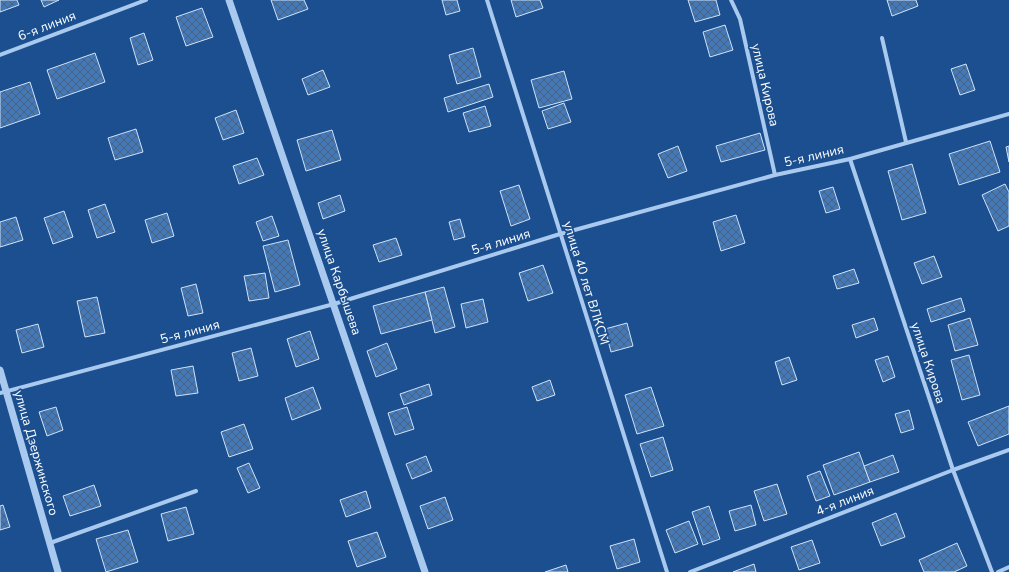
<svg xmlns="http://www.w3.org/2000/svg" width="1009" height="572" font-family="'Nunito Sans',sans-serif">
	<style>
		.building { fill: url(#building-cross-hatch); stroke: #cfe3fa }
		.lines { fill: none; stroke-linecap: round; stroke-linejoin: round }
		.minor { stroke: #a9c9ee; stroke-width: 4 }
		.tertiary { stroke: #a9c9ee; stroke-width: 7 }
		.labels { text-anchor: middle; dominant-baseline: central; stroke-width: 3.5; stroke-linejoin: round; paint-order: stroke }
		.street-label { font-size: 13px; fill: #fff; stroke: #1b4f8f }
	</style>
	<defs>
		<pattern id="building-cross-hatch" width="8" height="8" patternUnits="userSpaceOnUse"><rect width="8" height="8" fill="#4478b7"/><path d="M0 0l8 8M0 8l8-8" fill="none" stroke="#486282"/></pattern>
	</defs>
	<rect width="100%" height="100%" fill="#1b4f8f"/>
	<g class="building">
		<path d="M0 0H17L19 5 0 12Z"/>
		<path d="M41 0H59L44 7Z"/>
		<path d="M271 0H304L308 9 278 20Z"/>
		<path d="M442 0H457L460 11 446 15Z"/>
		<path d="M511 0H540L543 8 516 17Z"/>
		<path d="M688 0H716L720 15 695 22Z"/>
		<path d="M887 0H916L918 6 892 16Z"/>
		<path d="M202 8 213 37 186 46 176 17Z"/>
		<path d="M725 25 733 50 710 57 703 32Z"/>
		<path d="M144 33 153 60 138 65 130 38Z"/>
		<path d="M473 48 481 77 457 84 449 55Z"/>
		<path d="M95 53 105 82 57 99 47 70Z"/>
		<path d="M966 64 975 90 960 95 951 69Z"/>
		<path d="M323 70 330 87 308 95 302 79Z"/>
		<path d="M564 71 572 99 539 108 531 80Z"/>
		<path d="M30 82 40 114 0 128V92Z"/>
		<path d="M489 84 493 97 448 112 444 98Z"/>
		<path d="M564 103 571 122 548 129 542 111Z"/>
		<path d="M485 106 491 126 469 132 463 113Z"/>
		<path d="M236 110 244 133 223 140 215 118Z"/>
		<path d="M136 129 143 152 115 160 108 138Z"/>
		<path d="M332 130 341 160 306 171 297 140Z"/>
		<path d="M760 133 765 150 721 162 716 146Z"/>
		<path d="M990 141 1000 172 959 185 949 154Z"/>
		<path d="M678 146 687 171 668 178 658 154Z"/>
		<path d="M1009 146V162L1006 147Z"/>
		<path d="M257 158 264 175 239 184 233 166Z"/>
		<path d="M912 164 926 213 902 220 888 171Z"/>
		<path d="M1005 184 1009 192V226L998 231 982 195Z"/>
		<path d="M519 185 530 219 511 226 500 191Z"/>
		<path d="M833 187 840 209 826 213 819 191Z"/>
		<path d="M340 195 345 211 323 219 318 203Z"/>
		<path d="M105 204 115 232 97 238 88 210Z"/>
		<path d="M64 211 73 237 53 244 44 218Z"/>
		<path d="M167 213 174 236 152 243 145 220Z"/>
		<path d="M736 215 745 243 721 251 713 222Z"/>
		<path d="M272 216 279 236 263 241 256 222Z"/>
		<path d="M16 217 23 240 0 247V222Z"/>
		<path d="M460 219 465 237 454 240 449 222Z"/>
		<path d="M396 238 402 255 379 262 373 245Z"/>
		<path d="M288 240 300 285 275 292 263 246Z"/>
		<path d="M934 256 942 277 922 284 914 263Z"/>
		<path d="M543 265 553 293 528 301 519 273Z"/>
		<path d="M854 269 859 283 837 289 833 276Z"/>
		<path d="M265 273 269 298 249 301 244 276Z"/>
		<path d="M196 284 203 313 188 316 181 288Z"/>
		<path d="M444 287 455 327 435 333 425 292Z"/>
		<path d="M425 292 432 320 381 334 373 306Z"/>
		<path d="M97 297 105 333 85 337 77 301Z"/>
		<path d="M961 298 965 311 931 322 927 309Z"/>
		<path d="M483 299 488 322 466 328 461 304Z"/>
		<path d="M874 318 878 330 856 338 852 325Z"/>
		<path d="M970 318 978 345 955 351 948 325Z"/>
		<path d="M627 323 633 346 611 352 605 329Z"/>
		<path d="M38 324 44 347 22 353 16 330Z"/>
		<path d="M310 331 319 359 296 367 287 339Z"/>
		<path d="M387 343 397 369 376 377 367 351Z"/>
		<path d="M251 348 258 376 239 381 232 353Z"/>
		<path d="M969 355 980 395 962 400 951 360Z"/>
		<path d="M888 356 895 377 883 382 875 360Z"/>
		<path d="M789 357 797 380 782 385 775 362Z"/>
		<path d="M193 366 198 393 176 396 171 370Z"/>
		<path d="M550 380 555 395 537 401 532 387Z"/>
		<path d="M429 384 432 395 404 405 400 394Z"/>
		<path d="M313 387 321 409 292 420 285 398Z"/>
		<path d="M651 387 664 426 637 434 625 395Z"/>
		<path d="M1009 406V434L978 446 968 422Z"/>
		<path d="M56 407 63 430 47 436 39 412Z"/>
		<path d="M407 407 414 429 395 435 388 413Z"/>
		<path d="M909 410 914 429 901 433 895 414Z"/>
		<path d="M244 424 253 449 229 457 221 432Z"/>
		<path d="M663 437 673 470 651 477 640 444Z"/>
		<path d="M859 452 870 482 834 495 823 465Z"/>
		<path d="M893 455 899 472 870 482 864 466Z"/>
		<path d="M426 456 432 471 412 479 406 464Z"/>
		<path d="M249 463 260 488 248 493 237 468Z"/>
		<path d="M820 471 830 496 816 501 807 476Z"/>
		<path d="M777 484 787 514 764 521 754 491Z"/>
		<path d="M94 485 101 506 70 516 63 496Z"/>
		<path d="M366 491 371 508 346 517 340 500Z"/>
		<path d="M445 497 453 520 428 529 420 506Z"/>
		<path d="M3 505 10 527 0 530V506Z"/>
		<path d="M751 505 756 525 735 531 729 511Z"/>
		<path d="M709 506 720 539 703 545 692 512Z"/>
		<path d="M186 507 194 534 168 541 161 514Z"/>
		<path d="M896 513 905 537 881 546 872 523Z"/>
		<path d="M689 521 698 544 675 553 666 530Z"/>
		<path d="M128 530 138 562 106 572 96 539Z"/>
		<path d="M377 532 386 557 357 567 348 541Z"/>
		<path d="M634 539 640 562 617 569 610 546Z"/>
		<path d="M812 540 820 563 799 570 791 547Z"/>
		<path d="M957 543 967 566 954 572H924L919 560Z"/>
		<path d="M754 564 756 572H733Z"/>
		<path d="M566 565 568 572H545Z"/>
	</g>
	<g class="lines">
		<g class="minor">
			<path d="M487 0 667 572"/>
			<path d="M731 0 740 19 775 175"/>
			<path d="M882 38 906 142"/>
			<path d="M0 55 146 0"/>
			<path d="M850 159 953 470 992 572"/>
			<path d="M0 393 334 304 560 234 775 175 850 159 1009 114"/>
			<path d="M50 543 196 491"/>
			<path d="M690 572 953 470 1009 450"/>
			<path d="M998 572 1009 567"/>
		</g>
		<g class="tertiary">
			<path d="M229 0 425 572"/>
			<path d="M0 370 58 572"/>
		</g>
	</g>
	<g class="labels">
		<g class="street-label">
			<text transform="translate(47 26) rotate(-21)">6-я линия</text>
			<text transform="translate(765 85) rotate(77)">улица Кирова</text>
			<text transform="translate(814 156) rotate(-13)">5-я линия</text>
			<text transform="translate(501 242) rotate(-17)">5-я линия</text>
			<text transform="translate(339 282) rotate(71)">улица Карбышева</text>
			<text transform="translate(586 283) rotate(73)">улица 40 лет ВЛКСМ</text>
			<text transform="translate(190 332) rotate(-15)">5-я линия</text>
			<text transform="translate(928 363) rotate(72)">улица Кирова</text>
			<text transform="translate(36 453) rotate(74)">улица Дзержинского</text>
			<text transform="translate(845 501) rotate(-21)">4-я линия</text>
		</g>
	</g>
</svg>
